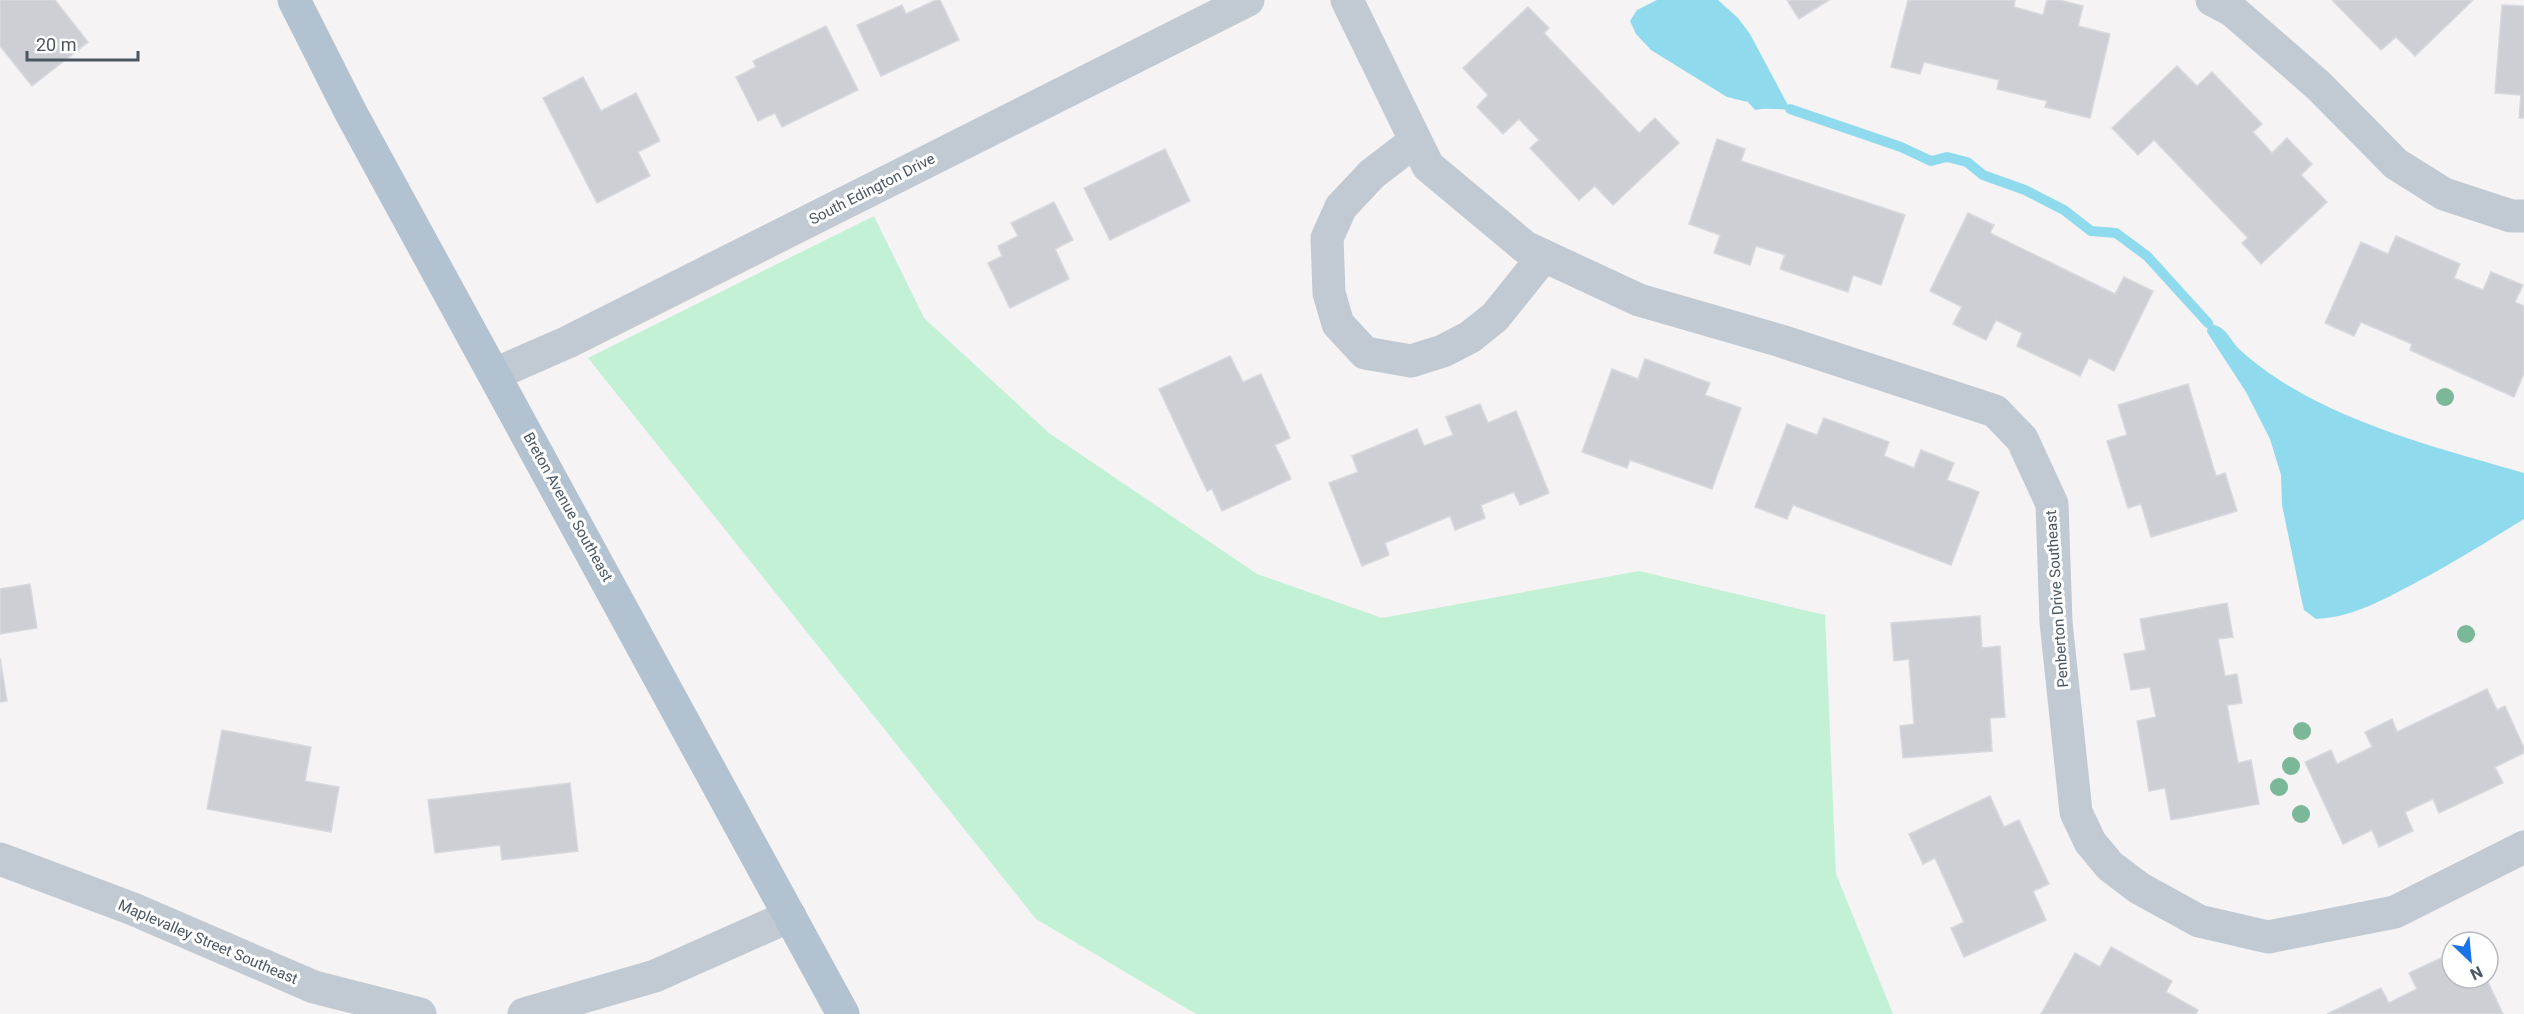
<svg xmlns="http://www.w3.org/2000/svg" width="2524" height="1014" font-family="Roboto,sans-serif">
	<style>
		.green { fill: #c3f1d5 }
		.water { fill: #90daee }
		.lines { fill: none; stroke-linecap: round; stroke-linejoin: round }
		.stream { stroke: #90daee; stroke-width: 10 }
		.building { fill: #cdcfd5; stroke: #d7d9de; stroke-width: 1.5 }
		.minor { stroke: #c1cad2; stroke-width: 33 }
		.major { stroke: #b3c2d1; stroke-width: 33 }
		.tree { fill: #7bb799 }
		.labels { text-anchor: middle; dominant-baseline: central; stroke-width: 6; stroke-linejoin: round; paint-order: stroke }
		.street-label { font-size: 15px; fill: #4a5661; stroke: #fff }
	</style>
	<rect width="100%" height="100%" fill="#f5f3f3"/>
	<path class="green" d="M874 216 924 318 1049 433 1257 574 1382 618 1639 571 1825 615 1836 874 1893 1014H1196L1036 919 588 358Z"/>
	<g class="water">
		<path d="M1657 0H1718L1738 18 1750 34 1790 109C1778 110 1768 107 1755 110L1748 102 1727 97 1651 50 1636 34 1630 21 1637 10Z"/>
		<path d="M2208 323C2228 328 2226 334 2238 348 2250 360 2274 377 2289 386 2361 429 2445 450 2524 473V519C2488 541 2453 563 2415 583 2383 600 2353 617 2316 619L2304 610 2301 597 2282 505 2281 475 2270 439 2246 392 2207 332Z"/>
	</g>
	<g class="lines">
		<path class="stream" d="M1790 109 1901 147 1931 161 1947 157 1967 162 1983 175 2025 190 2064 210 2091 231 2116 233 2147 256 2208 323"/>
	</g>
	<g class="building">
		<path d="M0 0H55L88 42 32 86 0 46Z"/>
		<path d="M936 0H940L959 40 881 76 857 25 902 5 906 14Z"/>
		<path d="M1787 0H1829L1799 19Z"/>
		<path d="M1908 0H2015L2014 7 2043 15 2047 0H2059L2083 6 2078 26 2110 34 2090 118 2045 107 2047 101 1997 89 1999 80 1924 62 1920 74 1891 67Z"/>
		<path d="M2332 0H2473L2415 56 2396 37 2381 50Z"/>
		<path d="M2502 5 2524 6V118H2519L2521 95 2495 93Z"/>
		<path d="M1528 7 1549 28 1544 33 1639 133 1655 118 1679 143 1613 205 1595 186 1579 200 1530 148 1539 140 1519 119 1503 134 1477 107 1488 95 1463 68Z"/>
		<path d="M826 26 858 90 782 127 775 113 758 121 736 77 756 67 753 61Z"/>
		<path d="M2177 66 2197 86 2212 72 2262 124 2253 132 2272 153 2287 138 2312 164 2301 175 2327 202 2261 264 2242 243 2248 238 2154 140 2138 155 2112 128Z"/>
		<path d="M583 77 601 111 636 93 660 141 638 152 650 176 597 203 543 98Z"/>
		<path d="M1717 139 1745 149 1741 161 1905 215 1881 285 1853 275 1848 292 1780 269 1785 255 1756 246 1750 265 1714 253 1720 235 1689 224Z"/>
		<path d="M1165 149 1190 201 1110 240 1084 188Z"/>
		<path d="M1054 202 1073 240 1055 249 1069 279 1010 308 988 263 1002 256 998 246 1018 236 1011 223Z"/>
		<path d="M1968 213 1994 225 1990 233 2115 294 2124 277 2153 291 2114 371 2089 358 2080 376 2017 346 2022 333 1996 320 1986 340 1953 324 1962 307 1930 291Z"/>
		<path d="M2396 236 2460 264 2454 278 2483 290 2491 272 2523 285 2515 302 2524 306V373L2514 397 2410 350 2412 344 2361 322 2354 336 2325 323 2361 242 2388 254Z"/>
		<path d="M1230 356 1243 382 1261 374 1290 438 1275 445 1291 479 1222 511 1212 489 1207 491 1159 389Z"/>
		<path d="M1645 359 1710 383 1705 395 1741 408 1712 489 1630 460 1627 468 1582 452 1612 369 1638 379Z"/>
		<path d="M2188 384 2216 476 2225 473 2237 511 2151 537 2141 504 2128 508 2107 441 2127 435 2118 405Z"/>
		<path d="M1480 404 1488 423 1516 411 1549 493 1520 505 1514 492 1481 505 1485 518 1455 530 1450 516 1385 543 1389 555 1362 566 1329 483 1358 472 1352 456 1417 429 1424 446 1453 435 1446 417Z"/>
		<path d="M1824 418 1889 442 1884 456 1914 468 1921 450 1954 463 1947 480 1979 492 1951 565 1793 505 1787 519 1755 507 1787 424 1817 435Z"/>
		<path d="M30 584 37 628 0 634V589Z"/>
		<path d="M2227 603 2233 637 2218 639 2225 676 2237 674 2242 703 2227 705 2238 763 2251 760 2259 804 2171 820 2165 788 2149 791 2137 721 2156 717 2150 687 2131 690 2124 654 2146 650 2140 619Z"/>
		<path d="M1980 616 1982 648 2000 646 2005 717 1990 718 1992 751 1903 758 1900 726 1914 724 1909 659 1894 661 1891 623Z"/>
		<path d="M0 658 7 701 0 702Z"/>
		<path d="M2487 689 2497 710 2505 706 2524 748V753L2495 767 2503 783 2439 813 2433 799 2405 812 2413 831 2379 847 2372 830 2343 844 2305 762 2331 750 2337 764 2372 747 2365 732 2392 719 2397 732Z"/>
		<path d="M222 730 311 747 305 781 339 787 331 832 207 809Z"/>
		<path d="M570 783 578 851 502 860 500 845 435 853 428 800Z"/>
		<path d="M1990 796 2004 827 2019 820 2049 884 2033 891 2046 920 1964 957 1951 928 1964 922 1935 858 1923 864 1909 834Z"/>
		<path d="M2111 947 2172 981 2166 992 2198 1010 2196 1014H2041L2075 953 2100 967Z"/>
		<path d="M2441 958 2449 974 2452 972V978H2486L2503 1014H2327L2381 988 2389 1003 2417 989 2409 973Z"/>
	</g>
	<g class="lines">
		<g class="minor">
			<path d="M1347 0 1428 166 1525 247 1639 300 1781 341 1995 411 2022 439 2052 504 2056 622 2076 812 2090 842 2110 866 2139 888 2199 921 2268 937 2395 912 2524 847"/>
			<path d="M2212 0 2233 11 2319 86 2396 164 2444 194 2511 216H2524"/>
			<path d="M1415 141 1372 174 1341 207 1327 238 1329 293 1338 324 1365 353 1411 361 1443 351 1470 337 1495 317 1544 256"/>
			<path d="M495 374 568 342 1248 0"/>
			<path d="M0 859 133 909 314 987 420 1014"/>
			<path d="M524 1014 655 976 790 916"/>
		</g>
		<path class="major" d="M294 0 351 113 843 1014"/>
	</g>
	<g class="tree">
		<circle cx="2445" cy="397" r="9"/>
		<circle cx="2466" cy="634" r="9"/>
		<circle cx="2302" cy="731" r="9"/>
		<circle cx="2291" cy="766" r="9"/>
		<circle cx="2279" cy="787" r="9"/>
		<circle cx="2301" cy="814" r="9"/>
	</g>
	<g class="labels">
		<g class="street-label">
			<text transform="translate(872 189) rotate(-27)">South Edington Drive</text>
			<text transform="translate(568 507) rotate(61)">Breton Avenue Southeast</text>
			<text transform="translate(2057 599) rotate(-94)">Penberton Drive Southeast</text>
			<text transform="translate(208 942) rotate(23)">Maplevalley Street Southeast</text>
		</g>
	</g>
	<g transform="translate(2470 960) rotate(154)"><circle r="28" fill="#ffffff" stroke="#b7bbc0" stroke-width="1.5"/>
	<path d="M0-4.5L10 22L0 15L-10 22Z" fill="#1a73e8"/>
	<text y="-9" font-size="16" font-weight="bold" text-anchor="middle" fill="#4a5661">N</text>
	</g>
	<path d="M27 51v9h111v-9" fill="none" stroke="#4a5661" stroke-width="3"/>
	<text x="36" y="51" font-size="18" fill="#4a5661" stroke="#ffffff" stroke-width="4.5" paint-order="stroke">20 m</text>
</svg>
